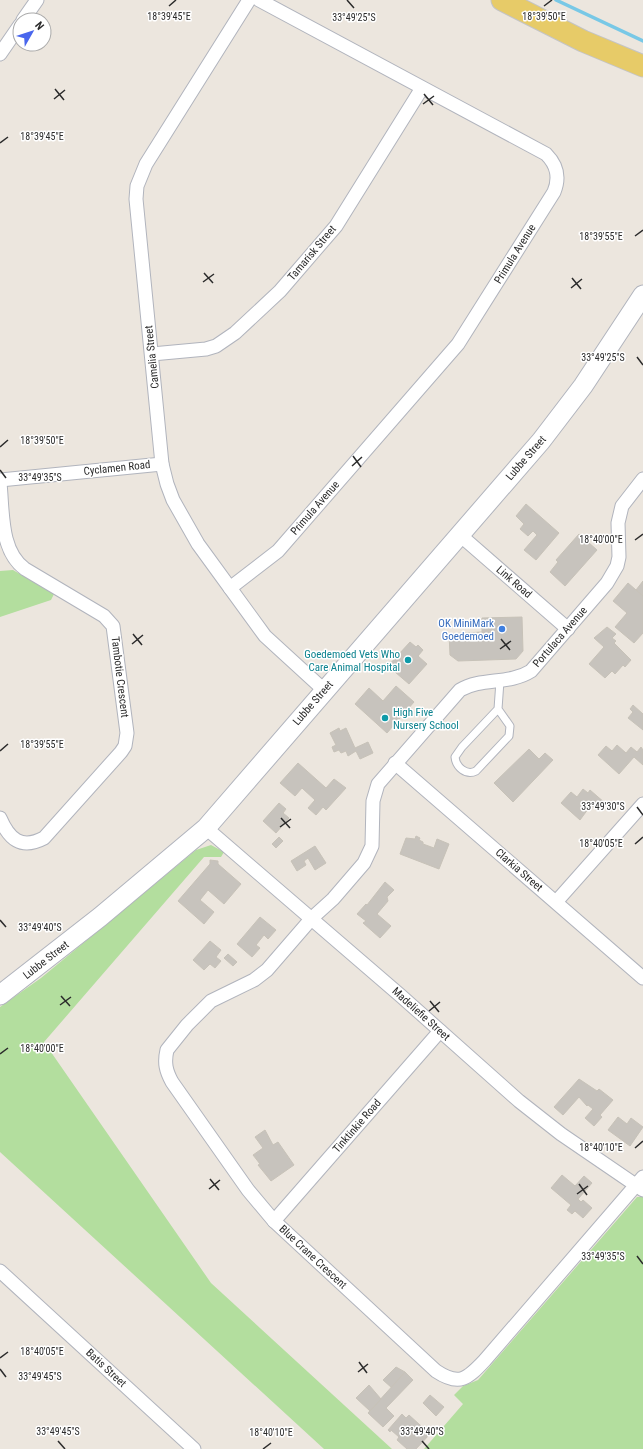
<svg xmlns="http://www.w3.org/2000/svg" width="643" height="1449" font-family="'Roboto Condensed',sans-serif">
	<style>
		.green { fill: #b3de9e }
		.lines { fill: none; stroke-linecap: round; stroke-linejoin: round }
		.stream { stroke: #78c8e6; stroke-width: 3.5 }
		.building { fill: #c7c3bd; stroke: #c7c2b8 }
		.service-casing { stroke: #b1b4bd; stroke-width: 9 }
		.minor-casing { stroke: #b1b4bd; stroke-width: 15 }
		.secondary-casing { stroke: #b1b4bd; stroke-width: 21 }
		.primary-casing { stroke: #c4c4c4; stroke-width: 23 }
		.service { stroke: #fff; stroke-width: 7 }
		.minor { stroke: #fff; stroke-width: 13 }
		.secondary { stroke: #fff; stroke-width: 19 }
		.primary { stroke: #e7cb68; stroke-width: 21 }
		.ticks { fill: none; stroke: #2b2b2b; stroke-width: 1.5 }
		.shop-dot { fill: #3f7fe0; stroke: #fff; stroke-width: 1.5 }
		.culture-dot { fill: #0f9aa8; stroke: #fff; stroke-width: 1.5 }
		.labels { text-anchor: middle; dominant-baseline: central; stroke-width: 3; stroke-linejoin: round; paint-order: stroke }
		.street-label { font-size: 11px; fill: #2b2b2b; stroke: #fff }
		.shop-label { font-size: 11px; fill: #366cbe; stroke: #fff; text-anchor: end }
		.culture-label { font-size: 11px; fill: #0d838f; stroke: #fff; text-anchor: end }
		.ticks-label { font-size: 10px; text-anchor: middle; fill: #2b2b2b; stroke: #fff; stroke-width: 3; stroke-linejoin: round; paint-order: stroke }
	</style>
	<rect width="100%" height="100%" fill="#ece6de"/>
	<g class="green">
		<path d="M13 570 54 594 51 600 0 617V571Z"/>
		<path d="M211 845 224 852 221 857H204L44 1042 211 1283 392 1449H324L0 1152V1007L41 978 196 850Z"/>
		<path d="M637 1197H643V1449H424L463 1404 454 1395 463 1386 478 1380Z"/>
	</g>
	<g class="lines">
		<path class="stream" d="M556 0 643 41"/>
	</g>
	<g class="building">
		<path d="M526 504 559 533 536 560 524 550 537 535 533 531 528 536 520 529 524 524 516 516Z"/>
		<path d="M579 534 597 550 565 586 550 572 558 562 556 560Z"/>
		<path d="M643 581V596L636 590Z"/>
		<path d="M628 583 643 596V633L634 643 615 627 627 613 613 601Z"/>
		<path d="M522 617 523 651 516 659 458 661 450 655 449 634 482 632V618Z"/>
		<path d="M607 627 616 634 612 638 616 641 614 643 631 660 625 667 623 665 615 674 612 671 605 678 589 664 604 647 594 638Z"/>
		<path d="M410 642 416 647 418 645 423 650 418 656 427 664 409 684 388 666Z"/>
		<path d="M396 686 414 702 387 733 355 704 369 688 383 701Z"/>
		<path d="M633 705 643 714V730L628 718 633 712 630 709Z"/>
		<path d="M339 728 340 731 346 728 355 748 368 742 373 753 360 759 356 751 348 756 346 751 341 753 339 750 334 752 332 747 336 745 330 733Z"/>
		<path d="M617 745 626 753 631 747 637 752 641 747 643 750V765L634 757 619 774 598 755 606 746 612 751Z"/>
		<path d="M529 749 539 759 545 753 553 760 513 802 494 783Z"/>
		<path d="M298 763 326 788 334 779 346 788 326 810 323 807 316 815 308 808 315 800 302 788 295 796 280 783Z"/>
		<path d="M583 789 588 793 590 790 605 803 598 811 591 805 580 820 561 803 571 792 577 797Z"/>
		<path d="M279 803 286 809 283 813 289 818 276 833 263 821Z"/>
		<path d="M416 836 420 838 419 840 423 842V844L434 848 437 839 449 844 439 869 400 854 406 838 415 839Z"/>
		<path d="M279 837 283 841 276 848 272 844Z"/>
		<path d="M315 846 326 863 315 870 308 858 304 861 306 865 297 871 291 861Z"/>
		<path d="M210 860 218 861V864L241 884 224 904 208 890 200 900 214 912 204 924 178 901 210 864Z"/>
		<path d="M385 882 394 890 387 897 388 901 377 914 391 926 380 938 363 923 366 921 357 914 366 904 367 905Z"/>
		<path d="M260 917 276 930 268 939 264 935 256 945 260 948 252 957 237 944Z"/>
		<path d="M210 941 221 950 216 957 221 961 215 968 210 964 204 970 193 960Z"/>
		<path d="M228 954 237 962 233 966 224 958Z"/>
		<path d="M579 1079 597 1091 599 1089 613 1100 600 1115 602 1117 594 1126 585 1118 593 1109 588 1105 587 1106 579 1097 563 1115 554 1107Z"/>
		<path d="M618 1117 627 1124 631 1118 643 1127 630 1146 608 1130Z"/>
		<path d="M265 1130 273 1145 278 1142 294 1165 271 1181 258 1165 260 1164 253 1155 263 1148 255 1137Z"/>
		<path d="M562 1175 575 1186 584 1176 592 1183 578 1199 581 1202 583 1200 592 1208 583 1218 575 1211 572 1214 567 1210 571 1205 551 1188Z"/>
		<path d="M396 1367 405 1372 392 1388 383 1380Z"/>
		<path d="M405 1372 413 1380 386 1408 394 1416 383 1427 368 1413Z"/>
		<path d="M369 1385 381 1399 370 1411 356 1398Z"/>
		<path d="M430 1395 444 1407 436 1416 423 1403Z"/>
		<path d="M402 1414 406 1418 409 1415 430 1434 416 1449H407L397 1440 399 1437 391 1430 390 1432 388 1430Z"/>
	</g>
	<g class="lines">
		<g class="service-casing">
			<path id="service" d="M498 709 510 726 509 736 476 771C466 776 456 767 455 757L462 747 498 709 500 681"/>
		</g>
		<g class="minor-casing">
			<g id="minor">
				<path d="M249 0 146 164 137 186 136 199 162 464 167 484 173 500 198 544 265 636 324 690"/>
				<path d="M23 20 37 0"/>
				<path d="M0 54 20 25"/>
				<path d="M152 354 206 349 216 346 235 333 280 291 336 226 422 88"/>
				<path d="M643 479 622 506 618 523 619 557 617 566 607 583 531 671C509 685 482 677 460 690L378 784 373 801 372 846 364 863 333 899 312 918 267 970 254 980 211 1001 187 1025 167 1050C164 1063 166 1071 172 1082L248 1190 274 1221 436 1371C460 1387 468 1378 485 1360L643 1177"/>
				<path d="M0 480 162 464"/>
				<path d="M0 483C3 512 0 551 25 569L104 616 113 626 127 733 125 746 121 752 44 838C21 850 9 839 0 818"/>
				<path d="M460 535 568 629"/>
				<path d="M230 588 278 551 458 344 554 192C560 177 557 165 546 154L259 0"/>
				<path d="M395 763 643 978"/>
				<path d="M206 828 401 996 519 1101 561 1134 643 1190"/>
				<path d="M556 902 643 804"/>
				<path d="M274 1221 440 1031"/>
				<path d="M0 1271 194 1449"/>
			</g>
		</g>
		<g class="secondary-casing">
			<path id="secondary" d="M0 995 100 917 206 828 541 441 583 386 643 295"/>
		</g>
		<g class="primary-casing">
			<path id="primary" d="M502 0 583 41 643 66"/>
		</g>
		<use href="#service" class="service"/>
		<use href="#minor" class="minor"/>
		<use href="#secondary" class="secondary"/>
		<use href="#primary" class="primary"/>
	</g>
	<path class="ticks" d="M347 0 354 8M169 6 176 0M544 6 552 0M55 89 64 100M424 94 433 105M54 99 65 90M423 104 434 96M0 143 8 137M635 236 643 230M204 273 213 283M572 278 581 289M203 282 214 274M571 288 582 279M637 357 643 365M0 447 8 440M353 456 361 467M352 466 362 457M0 470 6 478M635 540 643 534M133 634 142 645M501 639 510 650M132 644 143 635M500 649 511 641M0 751 8 744M637 807 643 815M281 818 290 828M280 827 291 819M635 844 643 837M0 920 6 927M61 996 70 1006M430 1001 439 1012M60 1005 71 997M429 1011 440 1002M0 1054 8 1048M635 1148 643 1141M210 1179 219 1190M579 1184 587 1195M209 1189 220 1180M577 1194 588 1186M637 1256 643 1264M0 1358 8 1352M359 1362 367 1373M0 1369 6 1377M358 1372 368 1364M58 1441 65 1449M422 1441 429 1449M263 1449 271 1443"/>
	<circle class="shop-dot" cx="502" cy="629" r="4"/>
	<g class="culture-dot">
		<circle cx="408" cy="660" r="4"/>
		<circle cx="385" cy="718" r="4"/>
	</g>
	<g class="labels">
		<g class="street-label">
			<text transform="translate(312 253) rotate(-50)">Tamarisk Street</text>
			<text transform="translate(515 254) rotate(-58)">Primula Avenue</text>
			<text transform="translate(152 357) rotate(-96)">Camelia Street</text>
			<text transform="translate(526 458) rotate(-49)">Lubbe Street</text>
			<text transform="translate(117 468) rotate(-6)">Cyclamen Road</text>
			<text transform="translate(315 508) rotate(-49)">Primula Avenue</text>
			<text transform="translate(514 582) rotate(41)">Link Road</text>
			<text transform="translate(560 637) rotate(-49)">Portulaca Avenue</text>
			<text transform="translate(120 677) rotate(83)">Tambotie Crescent</text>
			<text transform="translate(313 703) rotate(-49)">Lubbe Street</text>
			<text transform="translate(519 870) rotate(41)">Clarkia Street</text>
			<text transform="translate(46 960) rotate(-38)">Lubbe Street</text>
			<text transform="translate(421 1014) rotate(42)">Madeliefie Street</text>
			<text transform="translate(357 1126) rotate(-49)">Tinktinkie Road</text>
			<text transform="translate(313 1257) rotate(43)">Blue Crane Crescent</text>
			<text transform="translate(106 1368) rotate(43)">Batis Street</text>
		</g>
		<g class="shop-label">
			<text x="494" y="623">OK MiniMark<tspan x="494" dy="13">Goedemoed</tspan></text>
		</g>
		<g class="culture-label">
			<text x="400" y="654">Goedemoed Vets Who<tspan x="400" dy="13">Care Animal Hospital</tspan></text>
			<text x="393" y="712" text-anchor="start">High Five<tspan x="393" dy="13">Nursery School</tspan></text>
		</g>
	</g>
	<g class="ticks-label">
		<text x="169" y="20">18°39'45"E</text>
		<text x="544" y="20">18°39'50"E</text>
		<text x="354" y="21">33°49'25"S</text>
		<text x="42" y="140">18°39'45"E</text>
		<text x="601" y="240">18°39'55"E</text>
		<text x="603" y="361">33°49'25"S</text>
		<text x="42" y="444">18°39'50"E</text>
		<text x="40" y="481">33°49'35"S</text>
		<text x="601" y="543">18°40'00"E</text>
		<text x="42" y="748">18°39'55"E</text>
		<text x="603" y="810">33°49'30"S</text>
		<text x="601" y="847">18°40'05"E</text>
		<text x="40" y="931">33°49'40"S</text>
		<text x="42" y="1052">18°40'00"E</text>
		<text x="601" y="1151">18°40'10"E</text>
		<text x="603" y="1260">33°49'35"S</text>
		<text x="42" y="1355">18°40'05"E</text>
		<text x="40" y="1380">33°49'45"S</text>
		<text x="58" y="1435">33°49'45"S</text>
		<text x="422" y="1435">33°49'40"S</text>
		<text x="271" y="1436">18°40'10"E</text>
	</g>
	<g transform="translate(32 32) rotate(51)"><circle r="19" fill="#ffffff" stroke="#aaaaaa"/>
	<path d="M0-3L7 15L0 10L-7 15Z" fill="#4966ed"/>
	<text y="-6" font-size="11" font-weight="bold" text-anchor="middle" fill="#2b2b2b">N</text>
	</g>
</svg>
